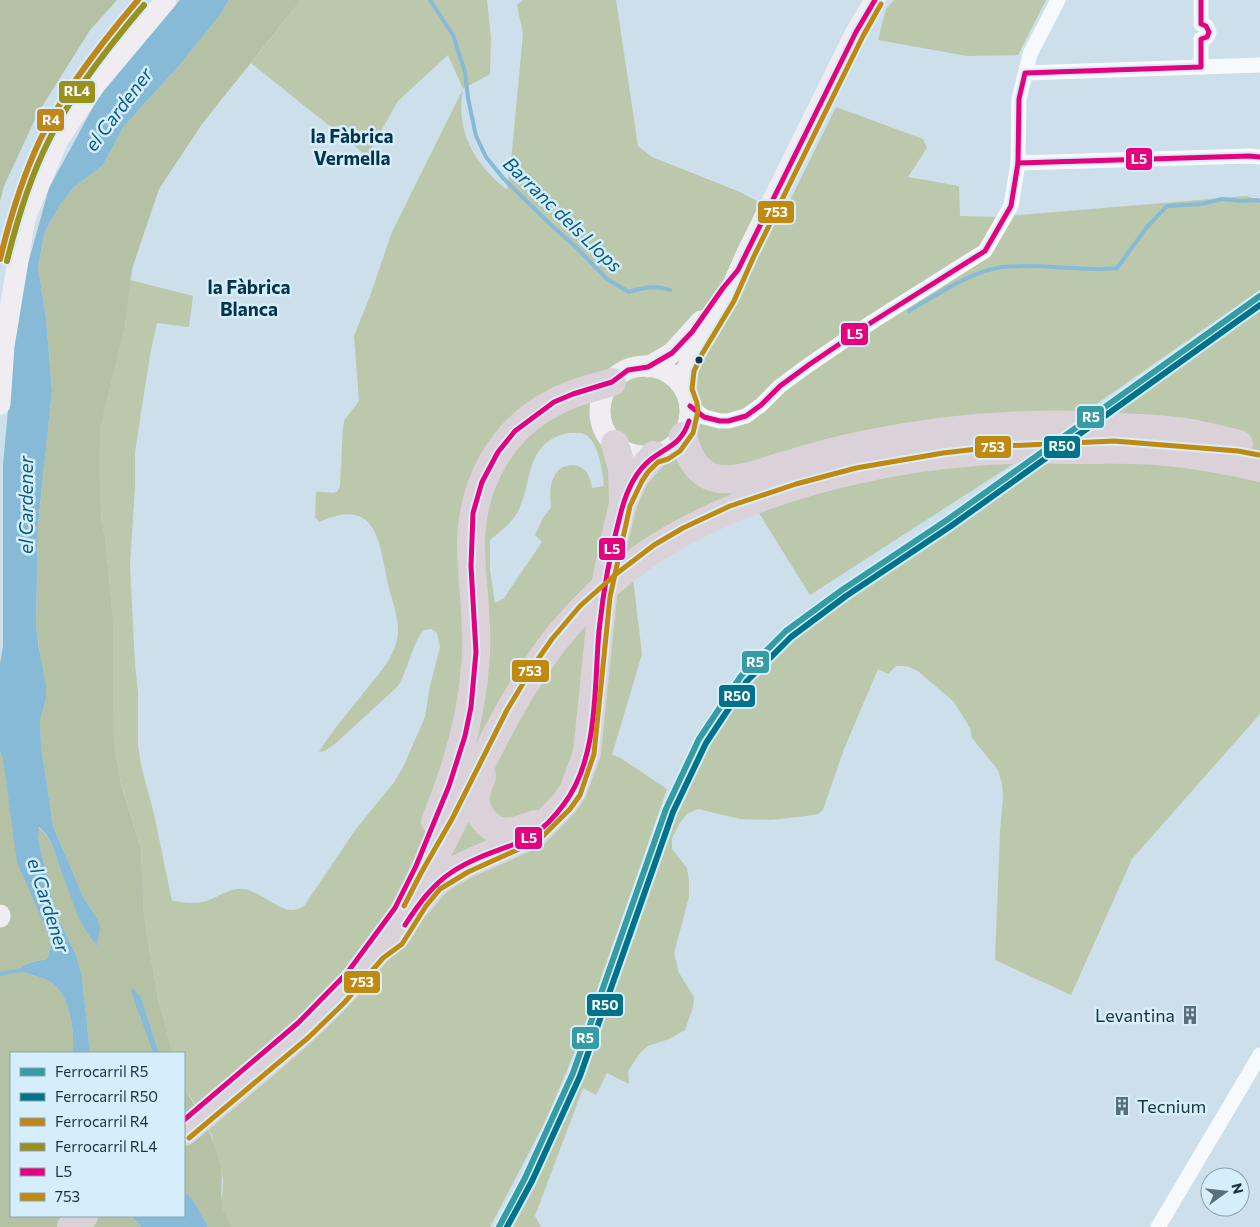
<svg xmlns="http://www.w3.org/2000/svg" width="1260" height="1227" font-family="Commissioner,sans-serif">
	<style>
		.green { fill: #bbc8ab; fill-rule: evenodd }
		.forest { fill: #b4c1a4 }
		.water { fill: #87bad7 }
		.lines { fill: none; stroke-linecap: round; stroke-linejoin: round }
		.stream { stroke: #87bad7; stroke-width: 4 }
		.street { stroke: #f7fafc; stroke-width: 15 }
		.secondary { stroke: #efedf1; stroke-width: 21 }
		.highway { stroke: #dbd1d8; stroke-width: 28 }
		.bus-1-casing { stroke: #d6eefc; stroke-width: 9 }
		.bus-2-casing { stroke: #d6eefc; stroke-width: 9 }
		.bus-1 { stroke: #e5007d; stroke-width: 5 }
		.bus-2 { stroke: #c08910; stroke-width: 5 }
		.rail-1-casing { stroke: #d6eefc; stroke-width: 10 }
		.rail-2-casing { stroke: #d6eefc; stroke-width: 10 }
		.rail-3-casing { stroke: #d6eefc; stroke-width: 10 }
		.rail-4-casing { stroke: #d6eefc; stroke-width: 10 }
		.rail-1 { stroke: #349ca2; stroke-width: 6 }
		.rail-2 { stroke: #00738a; stroke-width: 6 }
		.rail-3 { stroke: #bf871a; stroke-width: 6 }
		.rail-4 { stroke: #98911e; stroke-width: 6 }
		.bus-dot { fill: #1a3340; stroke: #d6eefc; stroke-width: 2 }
		.labels { text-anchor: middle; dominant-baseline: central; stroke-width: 5; stroke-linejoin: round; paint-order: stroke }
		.poi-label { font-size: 18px; fill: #1a3340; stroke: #d6eefc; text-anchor: end }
		.water-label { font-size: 19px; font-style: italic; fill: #085d81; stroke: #d6eefc }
		.neighbourhood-label { font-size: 19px; font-weight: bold; fill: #03344a; stroke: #d6eefc }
		.line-badge { stroke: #d6eefc; stroke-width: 2 }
		.badge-label { font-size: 14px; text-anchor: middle; font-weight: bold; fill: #fff }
	</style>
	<rect width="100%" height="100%" fill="#ccdfeb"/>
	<g class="green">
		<path d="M301 0H487L491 38 490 74 463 89C455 132 475 164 507 190L512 151 523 34 517 5 523 0H616L638 146 652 157 740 192 783 215 836 107 923 139 927 148 908 177 959 186 960 216 995 217 1246 196 1260 200V290L1082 414H1109L1260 306V714L1132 859 1071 995 995 960 1000 833 1003 797 1002 784 998 770 972 738 970 728 954 702 918 671 907 666H896L888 674 878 669 844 749 823 810 818 814 806 816 771 820 740 819 698 809 687 814 679 824 672 838V849L687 868 689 881V897L674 953 679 973 694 997 693 1007 685 1030 669 1039 648 1046 640 1053 628 1071 629 1084 607 1073 596 1095 583 1088 535 1216 541 1227H508L559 1124 591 1045 650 885 681 789 702 742 755 671 820 613 941 526 1042 458 1021 459 810 595 757 510 708 529 633 578 642 654 612 755 619 757 667 789 579 1042 546 1120 490 1227H232L224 1212 222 1202 223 1179 212 1136 196 1105 184 1088V1053H173L158 999 144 916 141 850 121 783 114 742 113 619 105 537 101 518 100 430 125 326 130 280 193 296 189 327 157 323 150 355 135 452V487L130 565 135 665 138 692V746L142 769 154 814 172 901C182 902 193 904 203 902 217 899 229 887 243 889 260 891 278 911 293 910 296 910 301 908 304 906L356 829 395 781 404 765 425 717 430 686 440 647 437 633 431 629 424 630C412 643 409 668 398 686L336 743 325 751 319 752C332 730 349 712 365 691 376 677 388 665 395 647 403 625 393 606 388 584 379 543 378 495 319 522L315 517 316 492C324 491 329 494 337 492L340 486 343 426 345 419 359 401 354 336 370 296 392 232 463 89 448 55 398 101 367 156 251 63ZM568 433C572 433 580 432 584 434 598 439 603 473 604 486L592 488C591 483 590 477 587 473 581 463 564 463 557 472 549 482 550 495 551 507L543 518 535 535 542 542 504 598 495 603 490 571V540C499 532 511 524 517 513 534 483 523 443 568 433Z"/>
		<path d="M894 0H1046L1018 55 967 56 878 40 886 9Z"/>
	</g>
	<g class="forest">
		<path d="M0 0H117L90 30 38 113 4 186 0 201Z"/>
		<path d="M229 0H301L202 124 159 189 132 269 125 326 100 430 101 518 105 537 113 619 114 742 121 784 141 850 144 916 158 999 173 1053H159L141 997 139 1016 149 1037 153 1053H90L82 978 77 957 55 911 38 838V827C54 840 56 857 63 875 72 900 81 924 97 946V918L84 899 53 826 41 747 40 721 46 699 36 625 38 525 52 391 46 318 38 267 45 231 60 205 73 188 103 165 124 126 178 67 219 16Z"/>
		<path d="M0 752 3 757 33 898 50 938 51 948 47 959 32 962 23 972C31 975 41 977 49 981 71 994 74 1031 73 1053H11V1216H132L141 1227H0Z"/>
		<path d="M184 1088C202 1117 213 1133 221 1168 223 1180 220 1191 222 1202 223 1212 228 1219 232 1227H208L195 1203 184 1190Z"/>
	</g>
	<g class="water">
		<path d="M180 0H229L219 16 178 67 124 126 103 165 73 188 60 205 45 231 38 267 46 318 52 391 38 525 36 625 39 649 46 686V699L40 721 41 746 53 826 84 899 97 918 100 927 97 946C90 937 83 927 78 916 73 903 68 889 63 876 56 858 54 840 39 827L38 838 55 911 77 957 82 978 90 1053H73C74 1031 71 994 49 981 41 977 31 975 23 972L22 967 32 962 47 959 51 948 50 938 17 862 3 758 0 752V664L3 646V465L18 300 49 188 98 98Z"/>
		<path d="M131 987 141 997 159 1053H153C147 1031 135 1010 131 987Z"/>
		<path d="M184 1190 195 1203 208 1227H141L132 1216H184Z"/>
	</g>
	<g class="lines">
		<g class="stream">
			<path d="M430 0 453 35 465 72 468 98 476 136 486 157 503 178 550 224 577 248 607 279 629 292C643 287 657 285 670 290"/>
			<path d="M909 311C936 295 972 271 1002 267 1041 263 1079 272 1117 268L1147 227 1167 206 1202 204 1222 199 1242 201 1257 200 1260 201"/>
			<path d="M0 974 27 969"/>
		</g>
		<g class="street">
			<path d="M1201 24 1206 26 1209 32 1207 37 1201 39"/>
			<path d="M1201 24V0"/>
			<path d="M1201 39V67"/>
			<path d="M1025 73 1260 65"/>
			<path d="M1018 163 1249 156 1260 157"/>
			<path d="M690 406 704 417 720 421H728L746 416 761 405 780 386 810 364 872 322 985 251 1011 206 1018 163 1019 99 1030 54 1058 0"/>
			<path d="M1158 1227 1260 1055"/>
		</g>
		<g class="secondary">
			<circle cx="645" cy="411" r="45"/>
			<path d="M648 367 672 353 701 321"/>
			<path d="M685 390 687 369 695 351 727 298 747 253 856 32 875 0"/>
			<path d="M0 404 4 346 25 218 58 140 97 82 166 0"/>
			<path d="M0 915V917"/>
		</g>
		<g class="highway">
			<path d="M683 436C688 456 697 476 720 479 741 481 763 472 782 466 810 458 838 449 867 444 956 426 1047 420 1138 428 1155 429 1173 430 1191 433 1207 436 1223 440 1239 444"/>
			<path d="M615 444 622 468 623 500"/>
			<path d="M482 777C479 783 476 790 476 796 474 811 487 828 501 831 512 833 525 828 535 824"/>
			<path d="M435 821C458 767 473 712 476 653 478 617 471 580 471 543 472 484 501 429 555 402 573 392 593 388 612 382"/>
			<path d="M420 902 435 884 447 875 465 865 535 834 564 804 573 791 587 753 603 596 615 537 623 504 630 488 635 477 654 455"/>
			<path d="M184 1132C262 1066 345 1006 400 918 457 829 491 723 556 639 588 600 627 564 671 539 769 483 898 454 1011 450 1032 449 1053 450 1074 450 1101 450 1129 449 1157 451 1191 454 1227 460 1260 468"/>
			<path d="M71 1227 84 1216"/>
		</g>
		<g class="bus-1-casing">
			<g id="bus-1">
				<path d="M1018 163 1249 156 1260 157"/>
				<path d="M690 406 704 417 720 421H728L746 416 761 405 780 386 810 364 872 322 985 251 1011 206 1018 163 1019 99 1025 73 1201 67V39L1207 37 1209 32 1206 26 1201 24V0"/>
				<path d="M405 925C418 905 432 885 452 872 471 859 494 852 515 844 521 841 527 840 532 836 544 828 556 815 564 804 599 758 594 686 599 631 603 593 610 553 620 516 625 495 633 474 650 460 668 446 681 445 689 421"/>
				<path d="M184 1120 298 1023 347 973 395 908 416 866 449 786 465 736 471 707 476 652 471 566 473 513 482 482 498 452 515 431 554 402 573 394 612 382 628 370 648 367 672 353 692 332 723 288 738 270 856 32 875 0"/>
			</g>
		</g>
		<g class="bus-2-casing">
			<g id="bus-2">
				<path d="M404 906 421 873 452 819 507 710 536 662 552 639 580 606 616 574 654 545 683 528 730 506 796 484 856 468 943 453 1003 446 1114 441 1238 451 1259 455"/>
				<path d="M189 1138 309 1037 344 1003 383 958 402 944 426 906 440 889 468 872 539 840 570 809 580 795 594 754 610 597 630 506 642 481 648 472 658 462 668 459 680 451 693 433 698 411 697 403 692 389 694 371 702 354 734 301 754 256 863 36 881 4"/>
			</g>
		</g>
		<use href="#bus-1" class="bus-1"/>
		<use href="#bus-2" class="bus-2"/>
		<g class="rail-1-casing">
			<path id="rail-1" d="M499 1227 525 1178 573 1073 666 809 699 739 741 676 786 631 842 590 947 520 1260 296"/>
		</g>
		<g class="rail-2-casing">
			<path id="rail-2" d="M507 1227 532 1181 580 1076 673 812 706 743 747 681 791 637 846 596 951 526 1260 305"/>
		</g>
		<g class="rail-3-casing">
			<path id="rail-3" d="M0 259C10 218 22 178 40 140 63 92 103 41 138 0"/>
		</g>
		<g class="rail-4-casing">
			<path id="rail-4" d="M7 261C17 220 29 180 48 142 71 94 109 46 144 5"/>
		</g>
		<use href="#rail-1" class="rail-1"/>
		<use href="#rail-2" class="rail-2"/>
		<use href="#rail-3" class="rail-3"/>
		<use href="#rail-4" class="rail-4"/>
	</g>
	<defs>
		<g id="building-bare" transform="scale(1.5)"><path d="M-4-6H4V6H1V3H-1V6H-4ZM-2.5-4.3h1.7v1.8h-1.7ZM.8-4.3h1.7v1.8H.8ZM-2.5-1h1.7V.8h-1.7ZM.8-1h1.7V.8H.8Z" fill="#586f7c" stroke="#d6eefc" stroke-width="2.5" paint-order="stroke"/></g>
	</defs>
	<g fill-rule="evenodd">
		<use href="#building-bare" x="1190" y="1015"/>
		<use href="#building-bare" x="1122" y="1106"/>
	</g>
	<circle class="bus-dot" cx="699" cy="360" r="4.5"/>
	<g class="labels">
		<g class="poi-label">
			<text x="1175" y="1015">Levantina</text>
			<text x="1137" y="1106" text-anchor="start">Tecnium</text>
		</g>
		<g class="water-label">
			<text transform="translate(118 109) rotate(-53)">el Cardener</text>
			<text transform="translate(563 214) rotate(44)">Barranc dels Llops</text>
			<text transform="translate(25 505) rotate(-90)">el Cardener</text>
			<text transform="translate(49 905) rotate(72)">el Cardener</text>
		</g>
		<g class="neighbourhood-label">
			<text x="352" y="135">la Fàbrica<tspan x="352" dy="22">Vermella</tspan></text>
			<text x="249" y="286">la Fàbrica<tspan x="249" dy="22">Blanca</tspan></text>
		</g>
	</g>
	<g class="line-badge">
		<rect x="58" y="80" width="38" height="24" rx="5" fill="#98911e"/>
		<rect x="36" y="108" width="29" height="24" rx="5" fill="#bf871a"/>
		<rect x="1125" y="147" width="28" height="24" rx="5" fill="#e5007d"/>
		<rect x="757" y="200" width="38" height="24" rx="5" fill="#c08910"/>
		<rect x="840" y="322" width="29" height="24" rx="5" fill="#e5007d"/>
		<rect x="1076" y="405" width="29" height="24" rx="5" fill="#349ca2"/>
		<rect x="1043" y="435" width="38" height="24" rx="5" fill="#00738a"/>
		<rect x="974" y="435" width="38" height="24" rx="5" fill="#c08910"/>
		<rect x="598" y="537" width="28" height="24" rx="5" fill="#e5007d"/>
		<rect x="741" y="650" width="29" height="24" rx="5" fill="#349ca2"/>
		<rect x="511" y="659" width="39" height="24" rx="5" fill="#c08910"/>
		<rect x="718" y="684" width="38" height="24" rx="5" fill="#00738a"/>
		<rect x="514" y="826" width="29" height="24" rx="5" fill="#e5007d"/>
		<rect x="343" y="970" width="38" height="24" rx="5" fill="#c08910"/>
		<rect x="586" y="993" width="38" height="24" rx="5" fill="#00738a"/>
		<rect x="571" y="1026" width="29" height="24" rx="5" fill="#349ca2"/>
	</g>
	<g class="badge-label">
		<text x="77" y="96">RL4</text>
		<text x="51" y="125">R4</text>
		<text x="1139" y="164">L5</text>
		<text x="776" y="217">753</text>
		<text x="855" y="339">L5</text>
		<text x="1091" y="422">R5</text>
		<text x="1062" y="451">R50</text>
		<text x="993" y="452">753</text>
		<text x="612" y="554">L5</text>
		<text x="755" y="667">R5</text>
		<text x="530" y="676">753</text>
		<text x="737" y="701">R50</text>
		<text x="529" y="843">L5</text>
		<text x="362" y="987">753</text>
		<text x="605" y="1010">R50</text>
		<text x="585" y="1043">R5</text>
	</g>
	<rect x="10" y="1052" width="175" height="165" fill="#d6eefc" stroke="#8ba3b1"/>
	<rect x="20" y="1068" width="25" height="8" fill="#349ca2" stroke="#8ba3b1"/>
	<text x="55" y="1077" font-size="15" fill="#1a3340">Ferrocarril R5</text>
	<rect x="20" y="1093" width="25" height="8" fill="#00738a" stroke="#8ba3b1"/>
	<text x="55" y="1102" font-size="15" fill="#1a3340">Ferrocarril R50</text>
	<rect x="20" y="1118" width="25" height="8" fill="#bf871a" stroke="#8ba3b1"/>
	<text x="55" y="1127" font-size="15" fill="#1a3340">Ferrocarril R4</text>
	<rect x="20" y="1143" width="25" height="8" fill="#98911e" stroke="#8ba3b1"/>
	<text x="55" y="1152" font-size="15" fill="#1a3340">Ferrocarril RL4</text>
	<rect x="20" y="1168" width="25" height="8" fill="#e5007d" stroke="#8ba3b1"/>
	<text x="55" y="1177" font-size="15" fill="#1a3340">L5</text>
	<rect x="20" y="1193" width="25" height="8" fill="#c08910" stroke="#8ba3b1"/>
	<text x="55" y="1202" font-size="15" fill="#1a3340">753</text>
	<g transform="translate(1225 1192) rotate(75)"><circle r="24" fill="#d6eefc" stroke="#8ba3b1"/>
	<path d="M0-4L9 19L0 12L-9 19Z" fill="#586f7c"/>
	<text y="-8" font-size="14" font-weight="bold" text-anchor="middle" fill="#1a3340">N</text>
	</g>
</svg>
